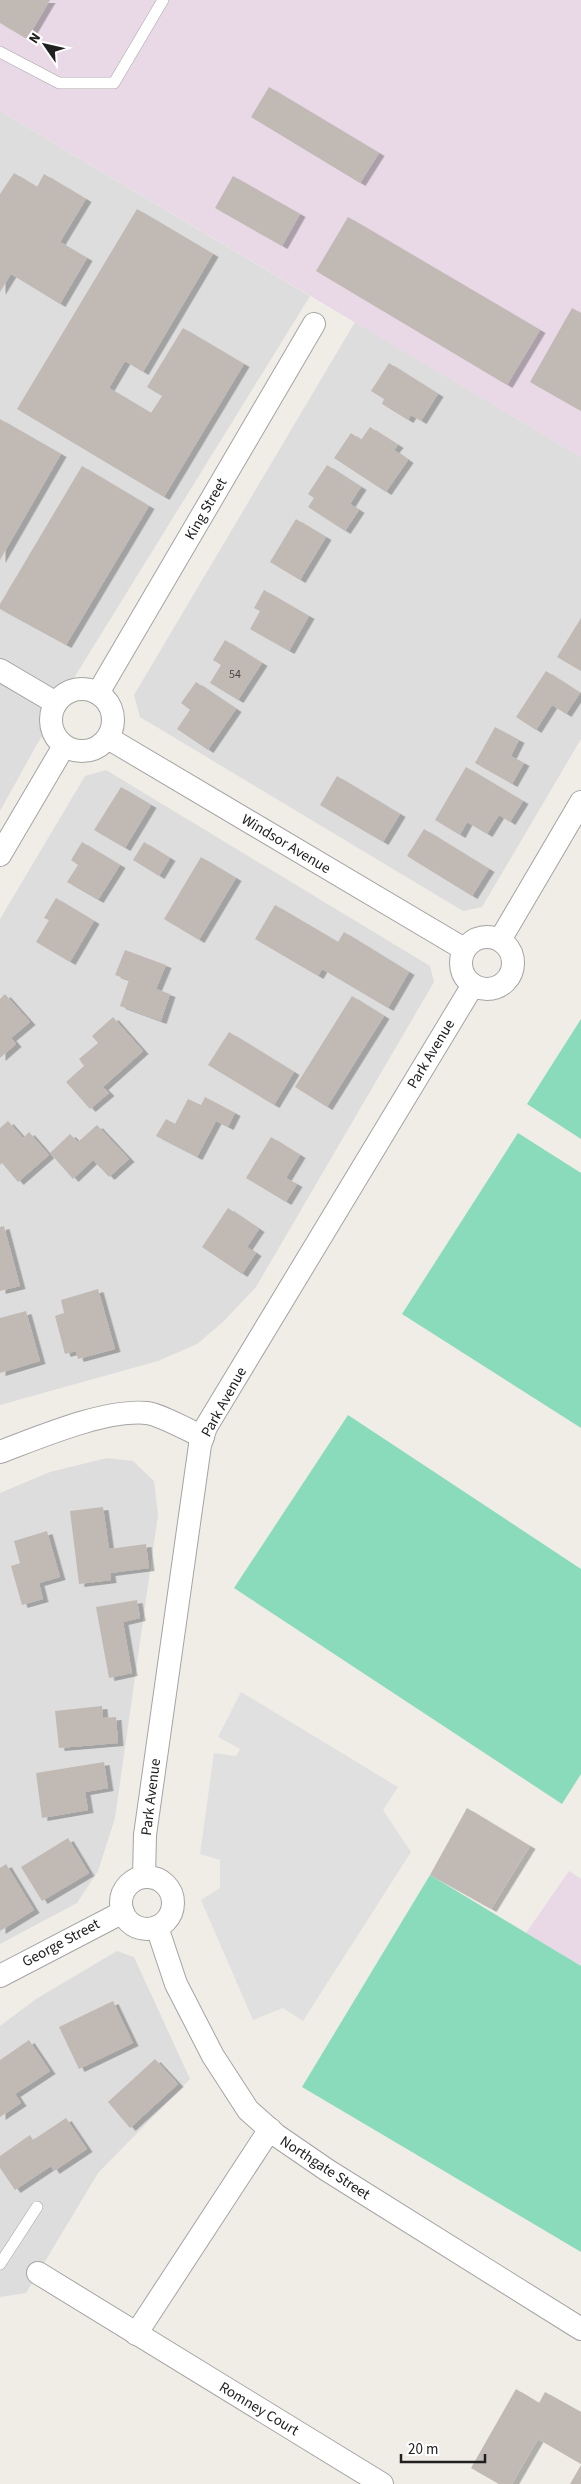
<svg xmlns="http://www.w3.org/2000/svg" width="581" height="2484" font-family="'Source Sans 3',sans-serif">
	<style>
		.residential { fill: #dedddd }
		.industrial { fill: #e9d9e6 }
		.pitch { fill: #89dbbb }
		.parking { fill: #e0e0e0 }
		.building { fill: #c1b9b4; filter: url(#shadow) }
		.lines { fill: none; stroke-linecap: round; stroke-linejoin: round }
		.lane-casing { stroke: #a4a4a4; stroke-width: 12 }
		.street-casing { stroke: #a4a4a4; stroke-width: 24 }
		.lane { stroke: #fff; stroke-width: 11 }
		.street { stroke: #fff; stroke-width: 22 }
		.labels { text-anchor: middle; dominant-baseline: central; stroke-width: 5; stroke-linejoin: round; paint-order: stroke }
		.number-label { font-size: 12px; fill: #484645 }
		.street-label { font-size: 15px; fill: #202020; stroke: #fff }
	</style>
	<defs>
		<filter id="shadow"><feDropShadow dx="5.5" dy="3" stdDeviation="0" flood-color="#0004"/></filter>
	</defs>
	<rect width="100%" height="100%" fill="#f0ede7"/>
	<g class="residential">
		<path d="M0 111 310 296 74 678 0 811Z"/>
		<path d="M355 322 581 457V739L482 907 463 911 140 717 134 695Z"/>
		<path d="M106 770 430 966 434 982 256 1287 223 1322 197 1344 158 1361 0 1405V919L85 776Z"/>
		<path d="M107 1458 133 1461 154 1481 158 1515 115 1818 98 1871 77 1903 0 1944V1493L50 1472Z"/>
		<path d="M117 1951 134 1957 190 2079 98 2173 26 2293 0 2297V2026L36 1999Z"/>
	</g>
	<g class="industrial">
		<path d="M0 0H581V457L0 111Z"/>
		<path d="M569 1871 581 1879V1966L526 1933Z"/>
	</g>
	<g class="pitch">
		<path d="M581 1019V1139L527 1104Z"/>
		<path d="M518 1133 581 1173V1428L402 1314Z"/>
		<path d="M348 1415 581 1569V1774L562 1804 234 1588Z"/>
		<path d="M430 1875 581 1966V2252L302 2087Z"/>
	</g>
	<path class="parking" d="M241 1692 398 1787 383 1810 411 1852 303 2021 283 2008 253 2020 201 1900 220 1888V1860L200 1854 214 1753 236 1756 240 1749 218 1737Z"/>
	<g class="building">
		<path d="M0 0H50L27 39 0 23Z"/>
		<path d="M269 87 379 153 360 183 251 117Z"/>
		<path d="M14 173 37 187 44 174 86 199 60 242 87 258 60 304 11 274 0 292V194Z"/>
		<path d="M233 176 300 214 282 246 215 208Z"/>
		<path d="M137 209 213 254 143 372 125 361 109 388 151 413 162 396 147 387 183 328 244 364 164 497 17 409Z"/>
		<path d="M348 217 540 330 507 385 316 271Z"/>
		<path d="M572 308 581 313V411L530 382Z"/>
		<path d="M389 363 438 394 421 421 411 415 408 420 382 404 384 399 371 391Z"/>
		<path d="M0 419 61 454 0 560Z"/>
		<path d="M370 427 398 445 394 450 408 460 386 492 334 458 351 433 361 440Z"/>
		<path d="M327 465 361 487 350 504 359 510 345 531 308 507 314 498 308 494Z"/>
		<path d="M82 466 149 506 66 645 0 609V604Z"/>
		<path d="M296 519 326 537 300 580 270 562Z"/>
		<path d="M264 590 309 616 289 651 250 629 260 611 254 608Z"/>
		<path d="M581 618V671L557 657Z"/>
		<path d="M225 640 262 663 238 700 210 683 221 665 213 660Z"/>
		<path d="M546 671 580 693 566 714 552 705 536 730 516 717Z"/>
		<path d="M196 682 236 709 208 750 177 729 190 710 181 703Z"/>
		<path d="M495 727 519 740 511 756 524 763 512 784 475 763Z"/>
		<path d="M466 767 523 801 510 822 499 815 487 834 467 822 460 835 435 820Z"/>
		<path d="M337 776 400 814 383 842 320 805Z"/>
		<path d="M121 787 151 805 125 848 94 830Z"/>
		<path d="M424 829 489 869 472 896 407 856Z"/>
		<path d="M82 842 120 865 98 900 67 882 78 865 71 860Z"/>
		<path d="M144 842 170 858 159 876 133 860Z"/>
		<path d="M201 857 236 878 199 940 164 919Z"/>
		<path d="M56 898 94 921 70 962 36 942 49 920 44 918Z"/>
		<path d="M275 905 338 942 344 932 409 972 388 1008 322 969 318 976 255 939Z"/>
		<path d="M125 950 166 965 156 989 170 994 161 1021 120 1006 129 980 115 975Z"/>
		<path d="M5 994 30 1022 11 1038 16 1044 0 1058V999Z"/>
		<path d="M352 996 384 1016 327 1107 295 1087Z"/>
		<path d="M113 1017 143 1051 103 1087 109 1093 90 1109 66 1082 84 1066 79 1059 98 1043 92 1036Z"/>
		<path d="M229 1032 294 1072 274 1105 208 1065Z"/>
		<path d="M205 1097 235 1113 228 1127 216 1121 197 1157 156 1136 166 1119 175 1124 188 1099 201 1105Z"/>
		<path d="M8 1121 23 1138 29 1132 49 1155 18 1182 2 1163 0 1165V1128Z"/>
		<path d="M97 1125 129 1159 109 1177 93 1160 73 1179 50 1153 70 1134 78 1142Z"/>
		<path d="M271 1137 300 1155 286 1178 297 1184 286 1202 246 1178Z"/>
		<path d="M228 1208 259 1229 247 1247 256 1253 242 1274 202 1247Z"/>
		<path d="M4 1226 20 1286 0 1291V1227Z"/>
		<path d="M98 1289 115 1349 78 1359 76 1351 65 1354 55 1316 64 1313 61 1300Z"/>
		<path d="M26 1311 40 1361 0 1373V1318Z"/>
		<path d="M103 1507 109 1549 146 1544 149 1568 110 1573 111 1580 79 1584 70 1511Z"/>
		<path d="M47 1531 60 1577 39 1583 43 1599 22 1605 11 1566 20 1563 14 1541Z"/>
		<path d="M137 1600 140 1618 123 1622 132 1673 109 1678 96 1607Z"/>
		<path d="M102 1706 103 1718 116 1717 118 1743 59 1748 55 1711Z"/>
		<path d="M104 1762 108 1788 85 1792 88 1810 42 1818 36 1773Z"/>
		<path d="M467 1808 530 1846 491 1909 430 1875Z"/>
		<path d="M68 1838 89 1873 42 1901 21 1867Z"/>
		<path d="M6 1864 34 1910 0 1931V1868Z"/>
		<path d="M113 2001 133 2043 79 2069 59 2027Z"/>
		<path d="M29 2040 50 2071 15 2094 21 2103 0 2117V2060Z"/>
		<path d="M155 2059 178 2084 130 2128 108 2102Z"/>
		<path d="M66 2118 87 2149 54 2171 51 2166 15 2190 0 2168V2156L30 2135 33 2140Z"/>
		<path d="M516 2389 539 2403 545 2392 581 2412V2464L538 2439 512 2484H499L471 2468Z"/>
		<path d="M581 2465V2484H570Z"/>
	</g>
	<g class="lines">
		<g class="lane-casing">
			<g id="lane">
				<path d="M0 52 59 83H114L163 0"/>
				<path d="M0 2264 37 2207"/>
			</g>
		</g>
		<g class="street-casing">
			<g id="street">
				<path d="M0 670 56 703"/>
				<circle cx="82" cy="720" r="31"/>
				<path d="M98 693 314 324"/>
				<path d="M108 738 464 949"/>
				<path d="M0 855 64 746"/>
				<circle cx="487" cy="963" r="26"/>
				<path d="M500 940 581 802"/>
				<path d="M0 1452C40 1437 105 1409 147 1413 159 1414 190 1431 203 1437"/>
				<path d="M144 1877 145 1835 200 1445 206 1427 473 985"/>
				<circle cx="147" cy="1903" r="26"/>
				<path d="M157 1927 176 1984 213 2056 248 2110 276 2135 327 2170 581 2329"/>
				<path d="M0 1976 123 1912"/>
				<path d="M38 2273 382 2484"/>
				<path d="M136 2334 270 2129"/>
			</g>
		</g>
		<use href="#lane" class="lane"/>
		<use href="#street" class="street"/>
	</g>
	<g class="labels">
		<g class="number-label">
			<text x="235" y="674">54</text>
		</g>
		<g class="street-label">
			<text transform="translate(206 509) rotate(-60)">King Street</text>
			<text transform="translate(286 844) rotate(31)">Windsor Avenue</text>
			<text transform="translate(431 1054) rotate(-59)">Park Avenue</text>
			<text transform="translate(224 1402) rotate(-61)">Park Avenue</text>
			<text transform="translate(151 1797) rotate(-83)">Park Avenue</text>
			<text transform="translate(61 1943) rotate(-28)">George Street</text>
			<text transform="translate(325 2168) rotate(33)">Northgate Street</text>
			<text transform="translate(259 2409) rotate(31)">Romney Court</text>
		</g>
	</g>
	<g transform="translate(45 45) rotate(304)" stroke="#ffffff" stroke-width="4" paint-order="stroke">
	<path d="M0-4L9 19L0 12L-9 19Z" fill="#202020"/>
	<text y="-8" font-size="14" font-weight="bold" text-anchor="middle" fill="#202020">N</text>
	</g>
	<path d="M401 2454v8h84v-8" fill="none" stroke="#202020" stroke-width="2.5"/>
	<text x="408" y="2454" font-size="15" fill="#202020" stroke="#ffffff" stroke-width="4" paint-order="stroke">20 m</text>
</svg>
